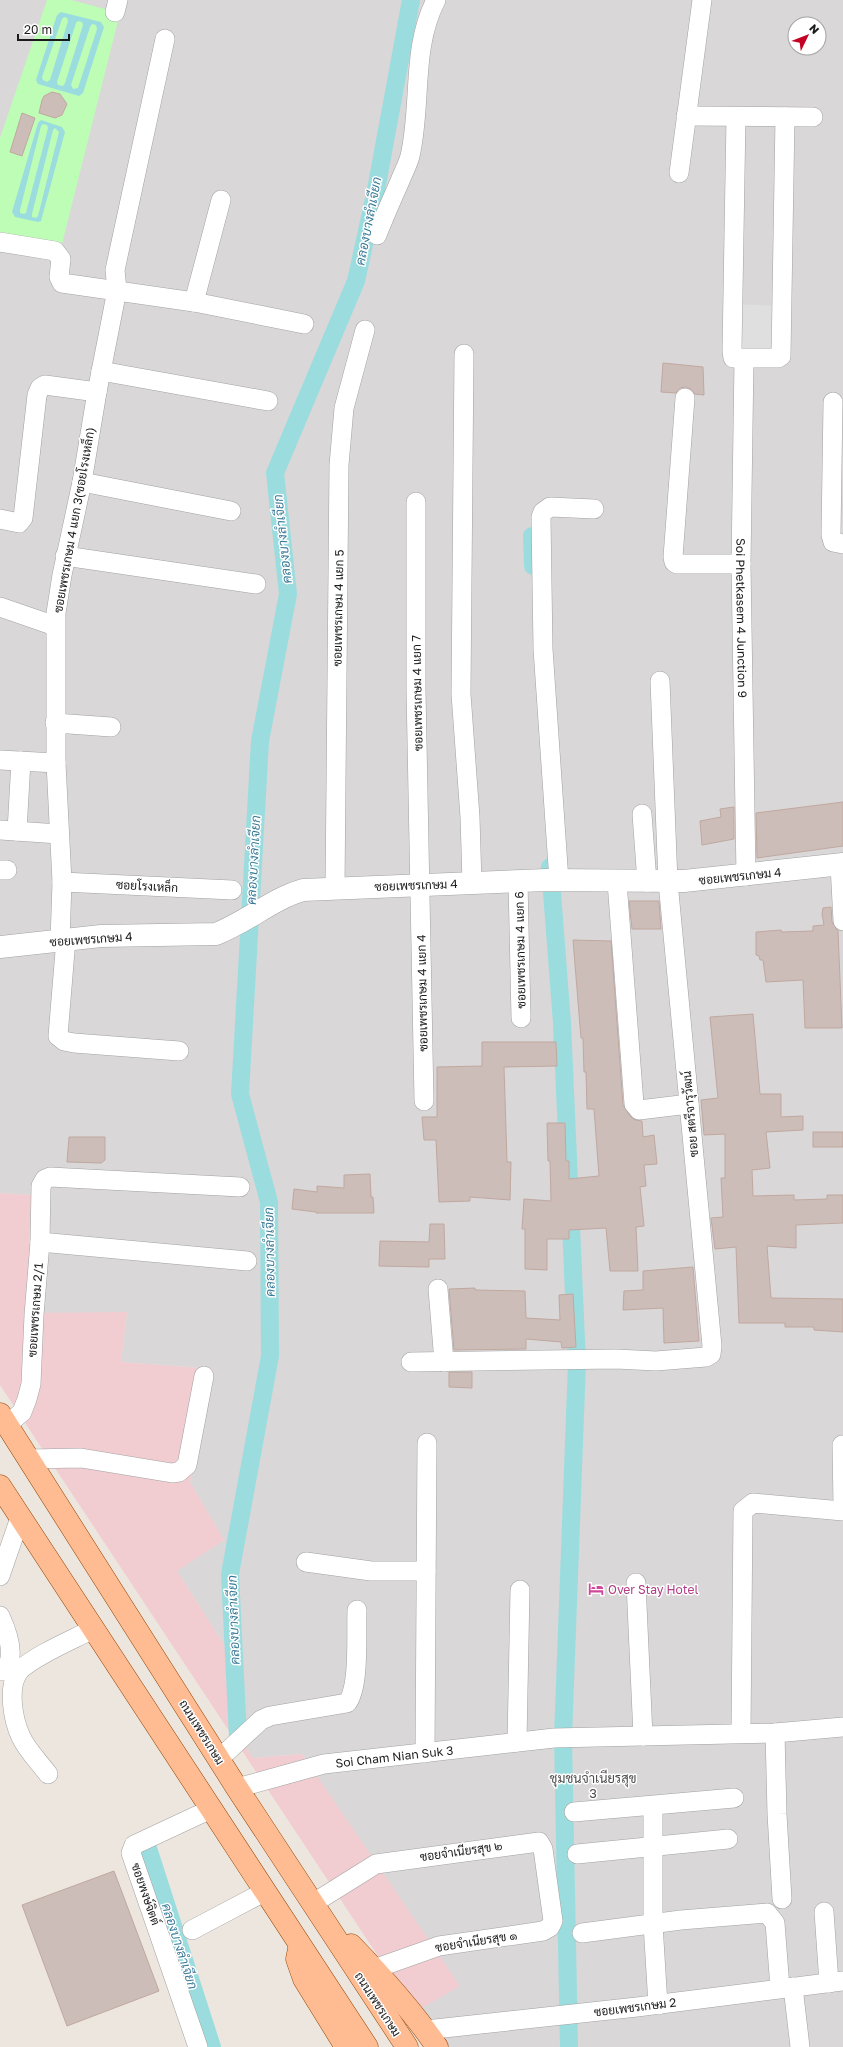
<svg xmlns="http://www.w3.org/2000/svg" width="843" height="2047" font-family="'Golos Text',Sarabun,sans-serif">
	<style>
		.residential { fill: #d9d7d8; fill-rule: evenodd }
		.commercial { fill: #f1ccd1 }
		.park { fill: #befdb6 }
		.parking { fill: #dfdfdf }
		.water { fill: #9bdddf; fill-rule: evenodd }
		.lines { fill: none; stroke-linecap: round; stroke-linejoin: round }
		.canal { stroke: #9bdddf; stroke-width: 18 }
		.building { fill: #cdbdb8; stroke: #c0a8a0 }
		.minor-casing { stroke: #a2a2a2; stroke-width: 20 }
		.tertiary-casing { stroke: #a2a2a2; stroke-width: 23 }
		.primary-casing { stroke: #914600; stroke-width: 23 }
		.minor { stroke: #fff; stroke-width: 19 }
		.tertiary { stroke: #fff; stroke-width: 22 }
		.primary { stroke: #ffbc92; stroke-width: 22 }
		.labels { text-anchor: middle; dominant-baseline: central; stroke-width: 3; stroke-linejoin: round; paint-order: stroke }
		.street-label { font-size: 12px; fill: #1b1b1b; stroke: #fff }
		.hotel-label { font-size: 12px; fill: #b23c85; stroke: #fff; text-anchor: start }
		.water-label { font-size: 13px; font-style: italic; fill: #3a7b98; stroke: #fff }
		.neighbourhood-label { font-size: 13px; fill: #4e4e4e; stroke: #fff }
	</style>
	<rect width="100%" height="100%" fill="#ede6df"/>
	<path class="residential" d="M0 0H843V2047H437L415 2012 459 1986 302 1754 253 1758 230 1723 228 1651 177 1571 224 1540 190 1482 213 1369 121 1362 127 1313H27L31 1195 0 1193ZM795 24H819V48H795Z"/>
	<path class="commercial" d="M0 1193 31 1195 27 1313 127 1312 121 1362 213 1369 190 1482 224 1540 177 1571 228 1651 230 1723 253 1758 302 1754 460 1986 415 2012 0 1385Z"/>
	<path class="park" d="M47 0H71L120 13 61 248 0 238V138Z"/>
	<path class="parking" d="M733 304 781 306 780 357H734Z"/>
	<g class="water">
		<path d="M61 12 101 22 104 27 83 93 79 96 38 84 36 80 57 15ZM64 17 67 18 68 21 50 80 47 82 43 80 42 77 62 19ZM78 21 82 22 83 25 65 83 63 86 58 85 57 82 76 23ZM92 24 96 25 97 29 78 88 73 89 71 85 90 27Z"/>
		<path d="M41 120 62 127 65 132 41 221 38 222 15 217 12 212 38 123ZM43 124 47 125 48 128 26 213 24 214 20 213V210L41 126ZM55 128 59 132 38 216 36 218 32 217V214L53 130Z"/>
	</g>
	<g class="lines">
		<g class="canal">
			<path d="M532 536 533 566"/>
			<path d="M550 867 562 1023 577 1362 563 1737 569 2047"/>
			<path d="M238 1737 230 1574 270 1356 269 1202 240 1094 260 741 288 594 275 473 356 281 376 190 411 0"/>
			<path d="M147 1845 212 2047"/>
		</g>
	</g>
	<g class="building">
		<path d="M52 92 60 94 67 104 62 115 55 118 39 113 42 100 44 96Z"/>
		<path d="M22 113 35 118 22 156 10 152Z"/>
		<path d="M663 363 703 367 704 395 695 394 691 389 686 387 680 388 676 393 661 392Z"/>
		<path d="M843 802V846L757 858 756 813Z"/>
		<path d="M734 807V839L702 845 700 821 721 817 720 809Z"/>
		<path d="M629 901H659L661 929H632Z"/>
		<path d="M831 907 832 922 838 931 842 1028H805L803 980 766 982 763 960H760L759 956 756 955V932L781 930 782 932 813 931V926L824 925 822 914 823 908Z"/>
		<path d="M573 940 611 941 623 1105 631 1117 635 1120 642 1121 643 1137 654 1135 657 1164 644 1165 646 1186 640 1187 644 1226 636 1227 638 1271H610L606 1228 569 1230V1239H547V1270L525 1269V1229H522L524 1199 551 1201 550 1161H548L547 1123H565L566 1161H569V1179L599 1176 594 1109H587L586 1072H584L583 1038H581Z"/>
		<path d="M753 1014 760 1094H781V1117L803 1116V1130L766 1132 770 1168 752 1170 753 1196 794 1195V1200L827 1199V1195H843V1223L796 1225V1248L767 1246 771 1298 843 1299V1332L814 1330V1327H785V1323H739L736 1247 715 1249 711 1218 723 1217 721 1178H725V1134L704 1135 701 1100 718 1098 710 1017Z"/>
		<path d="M482 1042H556L557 1066 504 1067 507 1162H511L510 1200 470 1197V1201L439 1202 436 1140H424L422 1117H437V1067L482 1066Z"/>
		<rect x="813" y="1132" width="30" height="15"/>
		<path d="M69 1137H105V1160L101 1163 67 1162Z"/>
		<path d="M370 1174 371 1197H373L374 1213H316V1212L292 1209 294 1189 317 1192V1186L344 1188V1175Z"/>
		<path d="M430 1224H444L445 1259H429V1267L379 1266 380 1241 429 1242Z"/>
		<path d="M693 1267 699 1341 664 1343 663 1308 623 1310 624 1291 643 1290V1271Z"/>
		<path d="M475 1288V1290L525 1291 526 1318 560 1320 559 1295 573 1294 576 1347 562 1348 561 1342 526 1339V1349L454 1350 449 1289Z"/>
		<path d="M449 1372H472V1388L449 1387Z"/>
		<path d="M114 1871 159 1991 67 2026 22 1905Z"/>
	</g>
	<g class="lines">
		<g class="minor-casing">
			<g id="minor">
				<path d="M115 12 118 0"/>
				<path d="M686 116 813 117"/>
				<path d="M736 117 732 351 733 358H778L781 356 785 117"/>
				<path d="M679 173 702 0"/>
				<path d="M377 235C384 217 392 199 400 181 403 173 408 164 410 156 422 104 411 48 436 0"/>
				<path d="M0 242 55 251 61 259 59 277 62 283 194 302 304 324"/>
				<path d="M194 302 221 200"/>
				<path d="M464 354 461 694 470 817 472 883"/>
				<path id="s1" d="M744 359 741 564 746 876"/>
				<path d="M101 371 268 401"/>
				<path d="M685 398 673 557 674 562 677 564H741"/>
				<path d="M833 402 831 535 833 542 843 544"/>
				<path d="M82 482 231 511"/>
				<path d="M416 502V690L424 1101"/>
				<path d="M0 519 19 523 23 518 37 395 40 388 45 385 97 392"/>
				<path d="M65 556 256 584"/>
				<path d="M0 607 55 626"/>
				<path d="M55 723 111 727"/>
				<path d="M0 760 56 763"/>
				<path d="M642 814 647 882"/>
				<path d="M0 830 59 834"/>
				<path d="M17 831 21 761"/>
				<path d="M840 865 843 921"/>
				<path d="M0 870H7"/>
				<path d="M559 881 543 649 541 517 543 512 550 507 594 509"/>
				<path d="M62 882 232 890"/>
				<path d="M518 882 521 1018"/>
				<path d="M617 882 634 1104 639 1110 689 1104"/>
				<path d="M335 889 339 465 344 408 365 330"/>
				<path d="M66 939 58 1036 64 1041 74 1043 179 1051"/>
				<path d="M60 941 62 882 56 763V613L62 575 82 482 97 392 117 290 115 270 165 39"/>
				<path d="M40 1242 247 1261"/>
				<path d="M438 1289 444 1362"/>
				<path d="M411 1362 616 1359 656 1361 706 1357 711 1354 712 1346 668 882 660 681"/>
				<path d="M7 1425 22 1412 27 1399 31 1384 34 1315 40 1242 41 1186 45 1179 50 1177 240 1187"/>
				<path d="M842 1445 843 1505"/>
				<path d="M28 1459 81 1458 172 1473 179 1472 187 1465 204 1376"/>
				<path d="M306 1562 371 1571H426"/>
				<path d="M0 1576 20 1518"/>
				<path d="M636 1583 643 1736"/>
				<path d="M0 1616C7 1631 17 1657 4 1671H0"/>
				<path d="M741 1733 743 1511 753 1503 843 1511"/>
				<path d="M775 1733 777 1814 782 1899"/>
				<path d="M517 1742 520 1590"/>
				<path d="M425 1753 427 1443"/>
				<path d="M219 1759 261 1720 270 1716 347 1703C360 1687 356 1633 357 1610"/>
				<path d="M48 1774C39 1762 27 1750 21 1737 13 1720 6 1684 21 1669 38 1654 72 1640 93 1629"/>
				<path id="s2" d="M237 1788 324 1764 554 1738 775 1733 843 1727"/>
				<path d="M653 1806V1924L658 2005"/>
				<path d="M574 1812 734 1798"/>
				<path d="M577 1854 728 1839"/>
				<path d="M312 1904 376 1864 539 1842 543 1849 553 1921 550 1927 543 1931 439 1946 374 1969"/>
				<path d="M824 1912 829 1983"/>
				<path d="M192 1930 266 1891"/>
				<path d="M582 1933 681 1920 767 1913 775 1923 780 1988"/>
				<path d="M793 1987 800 2047"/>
				<path d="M426 2030 637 2007 843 1981"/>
				<path d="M198 2047 131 1853 134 1845 211 1809"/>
			</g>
		</g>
		<g class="tertiary-casing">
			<path id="tertiary" d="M0 947 101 936 216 934C247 922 272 899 303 890L546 880 684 881 843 864"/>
		</g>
		<g class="primary-casing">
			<g id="primary">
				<path d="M0 1414 237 1788 407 2047"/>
				<path d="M0 1486 367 2047"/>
				<path d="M351 1945C381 1976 413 2011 437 2047"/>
				<path d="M299 1949 297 1959 304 1979 346 2047"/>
			</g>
		</g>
		<use href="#minor" class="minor"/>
		<use href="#tertiary" class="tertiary"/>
		<use href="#primary" class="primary"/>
	</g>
	<defs>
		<g id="hotel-bare" transform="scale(1.2)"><path d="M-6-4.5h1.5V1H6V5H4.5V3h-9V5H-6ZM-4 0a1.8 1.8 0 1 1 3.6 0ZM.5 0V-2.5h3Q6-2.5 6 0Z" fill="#d1479c" stroke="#fff" stroke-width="2.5" paint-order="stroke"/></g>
	</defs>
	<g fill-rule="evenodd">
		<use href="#hotel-bare" x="596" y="1589"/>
	</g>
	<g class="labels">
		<g class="street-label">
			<text transform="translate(74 520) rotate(-80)">ซอยเพชรเกษม 4 แยก 3(ซอยโรงเหล็ก)</text>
			<text transform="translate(338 608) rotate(-89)">ซอยเพชรเกษม 4 แยก 5</text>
			<text stroke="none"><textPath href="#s1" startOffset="259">Soi Phetkasem 4 Junction 9</textPath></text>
			<text transform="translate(417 693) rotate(-91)">ซอยเพชรเกษม 4 แยก 7</text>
			<text transform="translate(740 876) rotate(-6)">ซอยเพชรเกษม 4</text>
			<text transform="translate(416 885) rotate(-2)">ซอยเพชรเกษม 4</text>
			<text transform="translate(147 886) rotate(3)">ซอยโรงเหล็ก</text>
			<text transform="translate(91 939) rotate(-4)">ซอยเพชรเกษม 4</text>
			<text transform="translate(520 950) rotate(-91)">ซอยเพชรเกษม 4 แยก 6</text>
			<text transform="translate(422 993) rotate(-91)">ซอยเพชรเกษม 4 แยก 4</text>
			<text transform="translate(690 1114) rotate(-95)">ซอย สตรีจารุวัฒน์</text>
			<text transform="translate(35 1310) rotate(-86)">ซอยเพชรเกษม 2/1</text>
			<text transform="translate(202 1732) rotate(58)">ถนนเพชรเกษม</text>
			<text stroke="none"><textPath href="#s2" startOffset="161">Soi Cham Nian Suk 3</textPath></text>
			<text transform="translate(461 1851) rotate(-8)">ซอยจำเนียรสุข ๒</text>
			<text transform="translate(146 1894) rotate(71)">ซอยพงษ์จิตต์</text>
			<text transform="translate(476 1941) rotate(-9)">ซอยจำเนียรสุข ๑</text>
			<text transform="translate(378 2004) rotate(57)">ถนนเพชรเกษม</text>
			<text transform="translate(635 2007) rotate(-7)">ซอยเพชรเกษม 2</text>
		</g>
		<g class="hotel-label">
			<text x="608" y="1589">Over Stay Hotel</text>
		</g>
		<g class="water-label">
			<text transform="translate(368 221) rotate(-79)">คลองบางลำเจียก</text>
			<text transform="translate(282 539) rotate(-96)">คลองบางลำเจียก</text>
			<text transform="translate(253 860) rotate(-87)">คลองบางลำเจียก</text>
			<text transform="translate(269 1252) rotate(-91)">คลองบางลำเจียก</text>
			<text transform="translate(233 1620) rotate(-92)">คลองบางลำเจียก</text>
			<text transform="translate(180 1946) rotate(72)">คลองบางลำเจียก</text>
		</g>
		<g class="neighbourhood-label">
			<text x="593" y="1778">ชุมชนจำเนียรสุข<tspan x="593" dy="15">3</tspan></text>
		</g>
	</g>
	<g transform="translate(807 36) rotate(47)"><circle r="19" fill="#ffffff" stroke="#a4a4a4"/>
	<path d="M0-3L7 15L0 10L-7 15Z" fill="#c50025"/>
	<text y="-6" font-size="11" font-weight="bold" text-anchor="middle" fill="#1b1b1b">N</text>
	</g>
	<path d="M18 34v6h51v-6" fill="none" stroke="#1b1b1b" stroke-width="2"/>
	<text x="24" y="34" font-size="12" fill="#1b1b1b" stroke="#ffffff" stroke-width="3" paint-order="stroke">20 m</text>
</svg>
